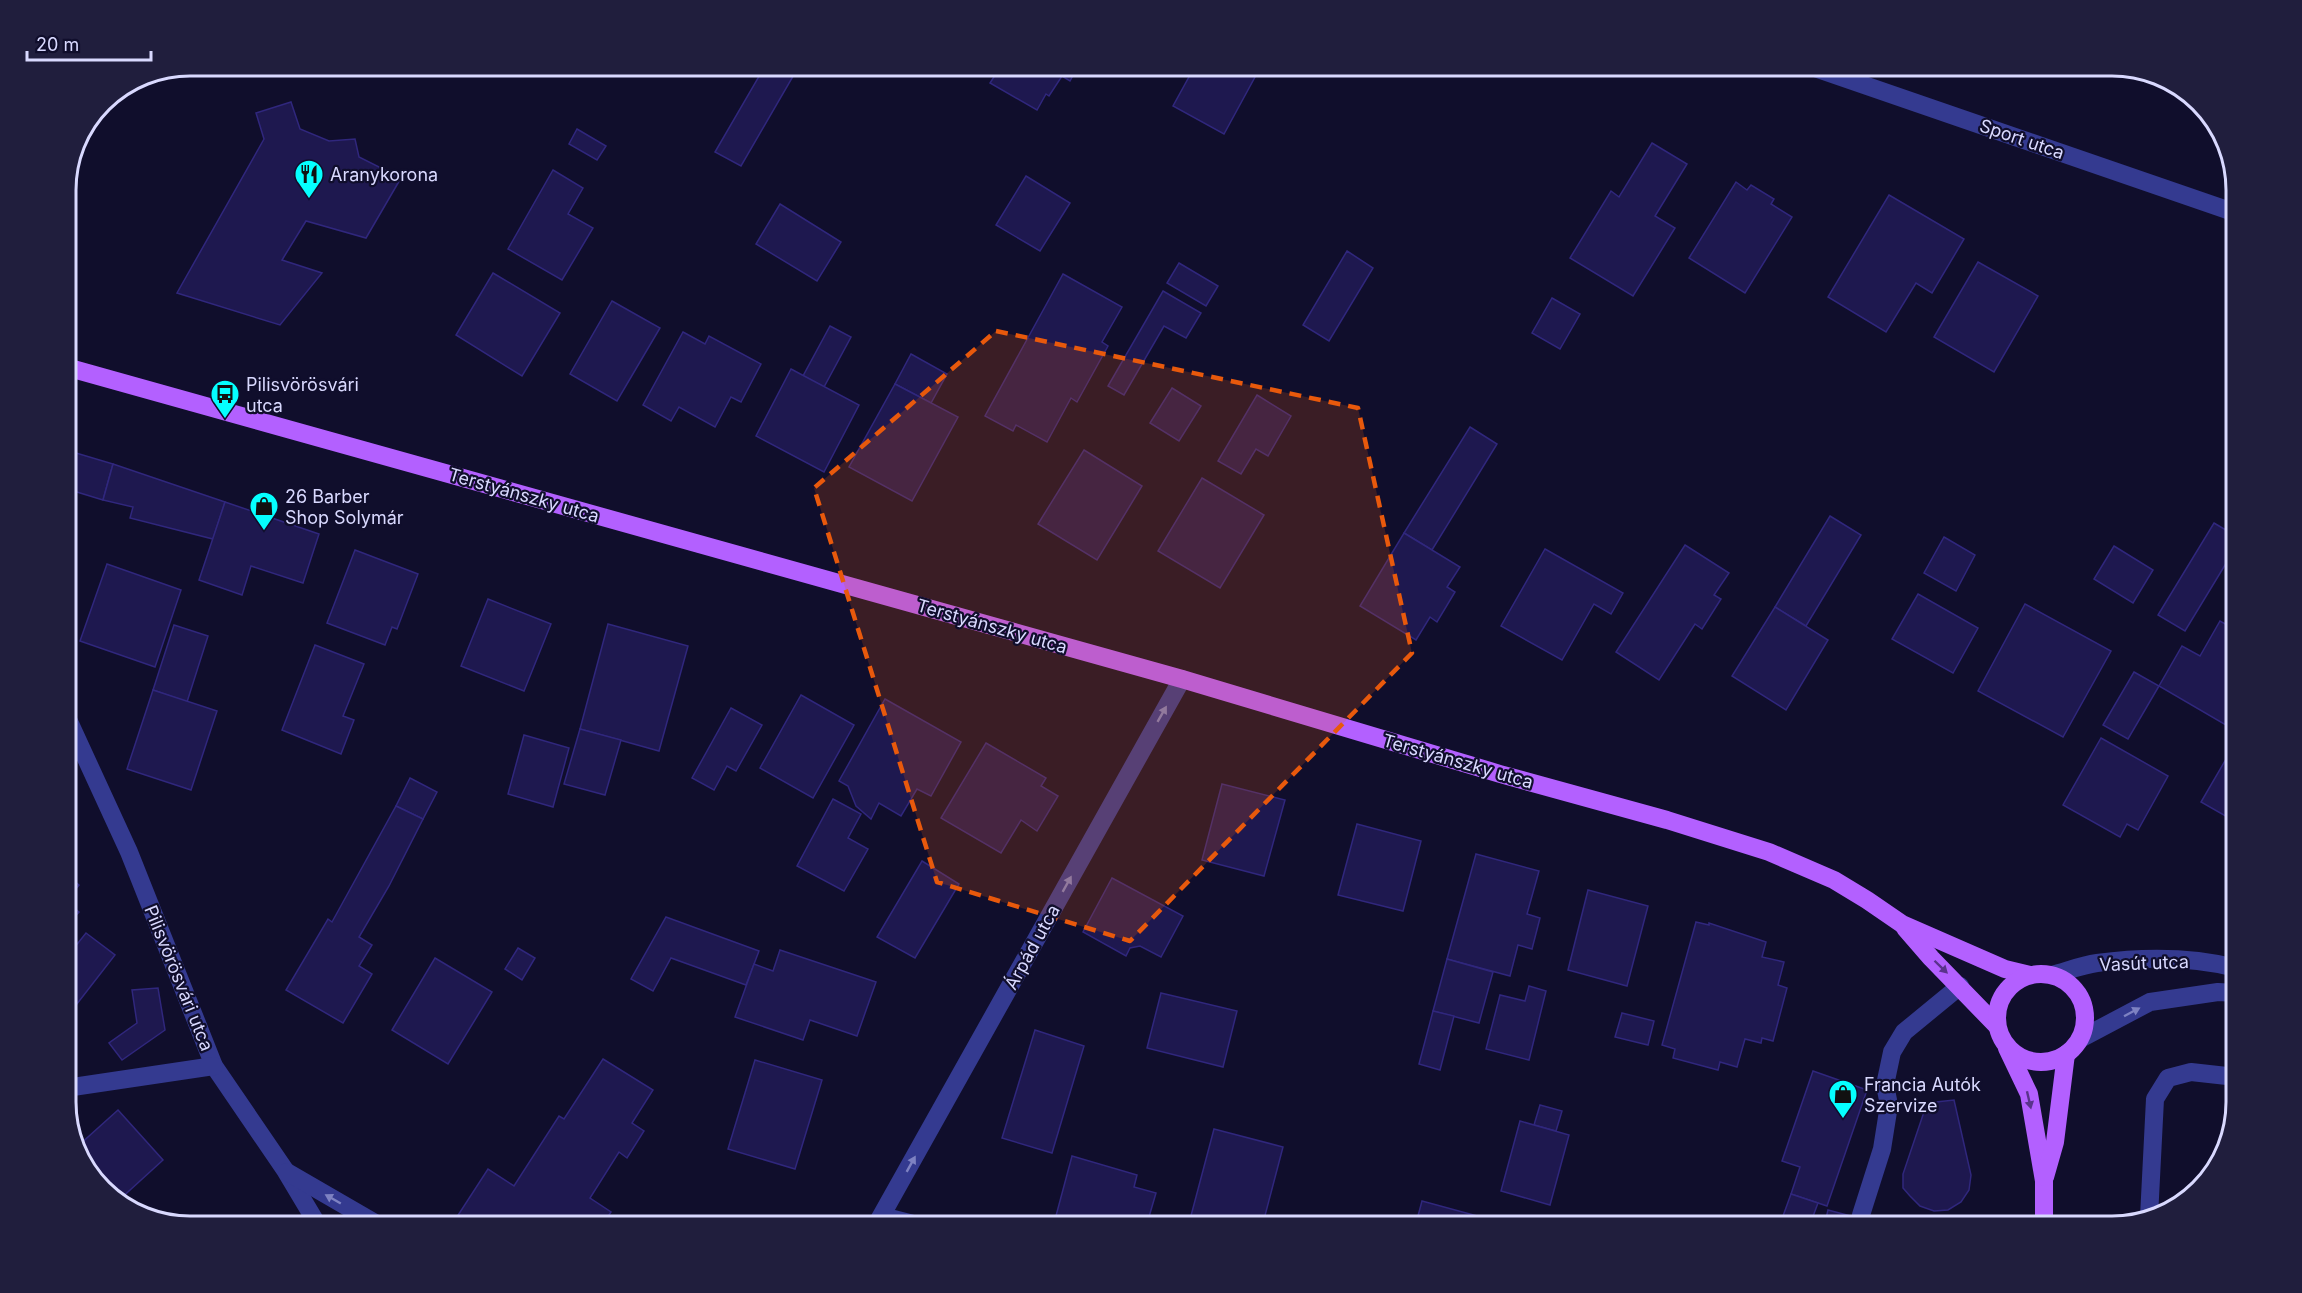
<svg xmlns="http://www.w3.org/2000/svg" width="2302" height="1293" font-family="Inter,sans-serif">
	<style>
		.building { fill: #1e184f; stroke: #30277d; stroke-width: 1.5 }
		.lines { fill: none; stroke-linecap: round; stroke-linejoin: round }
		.minor { stroke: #343a90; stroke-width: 18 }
		.major { stroke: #b360ff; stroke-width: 18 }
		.oneway { fill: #7e82c2 }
		.oneway2 { fill: #59338b }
		.marked { fill: #e8590c; fill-opacity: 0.2; stroke: #e8590c; stroke-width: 4.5; stroke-dasharray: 12 8; stroke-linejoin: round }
		.labels { text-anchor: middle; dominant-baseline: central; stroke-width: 4.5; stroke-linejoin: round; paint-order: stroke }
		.street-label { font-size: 18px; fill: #d9d9ff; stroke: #100e2c }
		.poi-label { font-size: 18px; fill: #d9d9ff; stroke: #100e2c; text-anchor: start }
		.rim { fill: none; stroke: #d9d9ff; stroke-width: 3 }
	</style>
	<rect width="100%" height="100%" fill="#100e2c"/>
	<g class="building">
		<path d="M765 66H799L741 166 715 152Z"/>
		<path d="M1001 66H1078L1070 81 1062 76 1049 96 1046 94 1037 110 990 83Z"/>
		<path d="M1195 66H1261L1224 134 1173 106Z"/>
		<path d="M291 102 300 129 329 141 355 139 359 157 401 178 366 238 306 221 282 260 322 273 280 325 177 293 264 139 256 113Z"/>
		<path d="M577 129 606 146 597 160 569 144Z"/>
		<path d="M1652 143 1687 164 1655 216 1675 228 1633 296 1570 258 1611 191 1619 197Z"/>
		<path d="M553 170 583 188 568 214 593 228 562 280 508 249Z"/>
		<path d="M1026 176 1070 203 1040 251 996 225Z"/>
		<path d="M1736 182 1747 190 1751 185 1774 199 1771 204 1792 217 1745 293 1689 258Z"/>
		<path d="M1889 195 1964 239 1932 293 1916 283 1886 332 1828 297Z"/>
		<path d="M780 204 841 242 817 281 756 244Z"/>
		<path d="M1347 251 1373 268 1329 341 1303 325Z"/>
		<path d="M1978 262 2038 296 1994 372 1934 337Z"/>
		<path d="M1179 263 1218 286 1206 306 1167 283Z"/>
		<path d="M493 273 560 313 522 376 456 335Z"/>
		<path d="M1063 274 1122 307 1102 342 1108 346 1077 402 1071 398 1047 442 1016 425 1013 431 985 416Z"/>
		<path d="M1163 291 1201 313 1186 338 1164 326 1124 395 1108 386Z"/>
		<path d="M1552 298 1580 314 1560 349 1532 333Z"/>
		<path d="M612 301 660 328 617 401 570 374Z"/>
		<path d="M830 326 851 337 824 387 803 376Z"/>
		<path d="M683 332 705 344 709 336 761 364 741 402 731 397 715 427 679 407 671 421 643 405Z"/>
		<path d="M911 354 947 374 931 403 895 384Z"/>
		<path d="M791 369 859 405 824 472 756 436Z"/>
		<path d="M895 384 958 417 912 501 849 467Z"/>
		<path d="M1172 388 1201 406 1179 441 1150 423Z"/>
		<path d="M1257 395 1291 416 1268 456 1256 449 1241 474 1218 461Z"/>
		<path d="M1470 427 1497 444 1432 550 1404 533Z"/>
		<path d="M66 450 113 464 103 500 67 489 66 494Z"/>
		<path d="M1084 450 1142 486 1097 560 1038 524Z"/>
		<path d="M113 464 225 502 213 539 130 518 133 507 103 500Z"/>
		<path d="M1202 478 1264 515 1220 588 1158 551Z"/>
		<path d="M225 502 319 534 303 583 251 566 242 595 199 580Z"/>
		<path d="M1830 516 1861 535 1806 626 1775 607Z"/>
		<path d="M2214 523 2236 536V547L2185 631 2158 615Z"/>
		<path d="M1404 533 1460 567 1447 587 1455 592 1437 622 1430 617 1416 640 1360 606Z"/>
		<path d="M1944 537 1975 555 1956 591 1924 573Z"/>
		<path d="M1685 545 1729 573 1714 595 1721 599 1702 629 1695 624 1659 680 1616 652Z"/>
		<path d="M2114 546 2153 570 2133 603 2094 579Z"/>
		<path d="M1545 549 1623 593 1611 614 1594 604 1562 660 1501 626Z"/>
		<path d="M355 550 418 574 397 629 392 627 385 645 327 623Z"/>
		<path d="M107 564 181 590 155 667 80 641Z"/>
		<path d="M1918 594 1978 628 1953 673 1892 639Z"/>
		<path d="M488 599 551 624 524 691 461 666Z"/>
		<path d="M2025 604 2111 651 2063 737 1978 691Z"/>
		<path d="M1775 607 1828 640 1786 710 1732 676Z"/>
		<path d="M2236 610V719L2231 728 2159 686 2182 646 2200 656 2220 621 2227 625Z"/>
		<path d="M608 624 688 646 659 751 580 729Z"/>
		<path d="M174 625 208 636 187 702 153 690Z"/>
		<path d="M315 645 364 664 343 716 354 720 341 754 282 730Z"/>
		<path d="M2134 672 2159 686 2128 739 2103 725Z"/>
		<path d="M153 690 217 711 191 790 127 769Z"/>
		<path d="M801 695 854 725 813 798 760 768Z"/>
		<path d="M885 699 961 742 931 796 917 789 901 816 879 803 871 819 856 806 848 786 839 781Z"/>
		<path d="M731 708 762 725 736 771 727 766 714 790 692 778Z"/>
		<path d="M580 729 621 740 605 795 564 784Z"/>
		<path d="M524 735 569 748 553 807 508 794Z"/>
		<path d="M2101 738 2168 776 2138 830 2127 824 2120 837 2063 805Z"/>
		<path d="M2236 742V822L2201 802Z"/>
		<path d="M986 743 1046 778 1041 786 1058 796 1037 831 1021 820 1001 853 941 818Z"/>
		<path d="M410 778 437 792 423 819 396 806Z"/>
		<path d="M1222 784 1285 800 1264 876 1202 860Z"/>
		<path d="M833 799 861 814 848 838 868 849 844 891 797 866Z"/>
		<path d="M396 806 423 819 389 886 359 937 372 945 359 966 372 974 343 1023 286 990 328 919 332 922Z"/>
		<path d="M1357 824 1421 841 1403 911 1338 895Z"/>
		<path d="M1476 854 1539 871 1527 914 1540 918 1532 949 1518 945 1510 976 1447 959Z"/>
		<path d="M922 861 959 884 915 958 877 937Z"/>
		<path d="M66 874 79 885 66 901 79 912 66 926Z"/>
		<path d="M1112 878 1183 916 1161 957 1140 946 1130 948 1126 956 1083 932Z"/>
		<path d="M1588 890 1648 906 1627 986 1568 970Z"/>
		<path d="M666 917 759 951 746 985 671 958 653 991 631 979Z"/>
		<path d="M1696 922 1709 925V923L1766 942 1762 957 1784 962 1778 985 1787 988 1773 1041 1762 1038 1761 1043 1745 1039 1737 1067 1720 1062 1718 1070 1673 1058 1675 1049 1662 1045Z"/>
		<path d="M86 933 115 955 66 1018V958Z"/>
		<path d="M518 948 535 958 522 980 505 969Z"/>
		<path d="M780 950 876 982 857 1036 810 1020 803 1040 735 1017 754 964 773 971Z"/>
		<path d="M435 958 492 992 448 1064 392 1030Z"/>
		<path d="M1447 959 1493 972 1479 1023 1433 1011Z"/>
		<path d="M1529 986 1546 991 1529 1060 1486 1049 1500 995 1525 1001Z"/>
		<path d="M158 988 165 1030 122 1060 109 1043 137 1023 132 990Z"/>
		<path d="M1161 993 1237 1011 1223 1067 1147 1048Z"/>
		<path d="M1433 1011 1454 1016 1440 1070 1419 1064Z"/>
		<path d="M1622 1013 1654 1021 1648 1045 1615 1037Z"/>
		<path d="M1035 1030 1084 1046 1052 1153 1002 1138Z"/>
		<path d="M603 1059 653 1090 632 1123 644 1131 627 1158 619 1152 590 1198 611 1212 601 1227 451 1226 488 1169 514 1186 559 1116 564 1119Z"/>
		<path d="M755 1060 822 1080 795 1169 728 1149Z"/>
		<path d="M1813 1071 1867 1090 1827 1206 1791 1194 1800 1167 1782 1161Z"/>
		<path d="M1954 1100 1971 1175 1969 1190 1961 1202 1948 1210 1934 1211 1920 1206 1910 1196 1903 1188V1174L1927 1103Z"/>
		<path d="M1540 1105 1562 1111 1556 1131 1534 1125Z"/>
		<path d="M118 1110 163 1160 118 1201 87 1171 78 1146Z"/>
		<path d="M1520 1121 1569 1135 1550 1205 1501 1191Z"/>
		<path d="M1214 1129 1283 1147 1262 1227H1188Z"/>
		<path d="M1072 1156 1137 1175 1134 1187 1156 1193 1146 1227 1124 1222 1123 1227H1053Z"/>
		<path d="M1791 1194 1818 1203 1809 1227H1779Z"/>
		<path d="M1422 1201 1481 1217 1478 1227H1415Z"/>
		<path d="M1828 1210 1892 1227H1824Z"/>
		<path d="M213 1220 222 1227H208Z"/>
	</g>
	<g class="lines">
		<g class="minor">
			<path d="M1809 66 2236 213"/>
			<path d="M66 715 129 852 214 1066 285 1170 319 1227"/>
			<path d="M2052 975C2067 971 2082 965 2097 963 2142 957 2192 957 2236 968"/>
			<path d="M2080 1039 2150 1002 2218 992 2236 993"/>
			<path d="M66 1088 214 1066"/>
			<path d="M287 1172 382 1227"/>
			<path d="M1861 1215 1882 1149 1889 1105 1885 1085 1892 1052 1904 1032 1960 986"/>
			<path d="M882 1216 925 1227"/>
			<path d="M2149 1217 2155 1099 2168 1078 2191 1072 2236 1077"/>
			<path d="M875 1227 1182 679"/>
		</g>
		<g class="major">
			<path d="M66 367 1182 679 1500 774 1667 820 1769 852 1834 880 1867 900 1902 924 2005 969 2030 975"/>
			<path d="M1905 928 1931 958 1997 1026"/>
			<circle cx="2041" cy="1018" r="44"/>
			<path d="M2007 1048 2029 1094 2044 1181V1227"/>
			<path d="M2045 1177 2055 1142 2066 1054"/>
		</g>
	</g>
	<defs><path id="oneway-solid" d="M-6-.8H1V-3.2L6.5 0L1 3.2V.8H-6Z" transform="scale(1.5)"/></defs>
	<g class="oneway">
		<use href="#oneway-solid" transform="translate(1162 714) rotate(-60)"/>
		<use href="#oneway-solid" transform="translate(1067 884) rotate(-61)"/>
		<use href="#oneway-solid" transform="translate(2132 1012) rotate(-28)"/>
		<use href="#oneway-solid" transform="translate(911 1164) rotate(-61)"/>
		<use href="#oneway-solid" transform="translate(333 1199) rotate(-150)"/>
	</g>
	<g class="oneway2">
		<use href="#oneway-solid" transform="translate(1941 967) rotate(44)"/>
		<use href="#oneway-solid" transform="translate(2029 1100) rotate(77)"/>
	</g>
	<path class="marked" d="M996 331 1358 408 1412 653 1130 941 937 882 814 488Z"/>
	<defs>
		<g id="restaurant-pin" transform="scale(1.5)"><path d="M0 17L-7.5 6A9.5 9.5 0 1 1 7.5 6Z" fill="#05ffff" stroke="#100e2c"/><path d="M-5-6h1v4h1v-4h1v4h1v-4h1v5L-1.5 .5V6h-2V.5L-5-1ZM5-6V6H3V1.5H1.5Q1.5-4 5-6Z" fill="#111"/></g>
		<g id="bus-pin" transform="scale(1.5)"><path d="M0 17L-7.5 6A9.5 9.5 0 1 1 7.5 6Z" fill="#05ffff" stroke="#100e2c"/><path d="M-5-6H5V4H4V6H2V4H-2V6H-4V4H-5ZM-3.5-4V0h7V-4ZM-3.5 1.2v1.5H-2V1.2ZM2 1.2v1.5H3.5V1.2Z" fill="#111"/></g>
		<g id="shop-pin" transform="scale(1.5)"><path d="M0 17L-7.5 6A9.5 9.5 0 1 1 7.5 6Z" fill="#05ffff" stroke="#100e2c"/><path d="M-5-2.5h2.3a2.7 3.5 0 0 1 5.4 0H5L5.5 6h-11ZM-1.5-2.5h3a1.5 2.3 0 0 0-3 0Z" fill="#111"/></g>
	</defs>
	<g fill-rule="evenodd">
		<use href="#restaurant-pin" x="309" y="174"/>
		<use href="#bus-pin" x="225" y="394"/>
		<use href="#shop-pin" x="264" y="506"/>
		<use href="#shop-pin" x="1843" y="1094"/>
	</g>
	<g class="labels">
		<g class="street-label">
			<text transform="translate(2022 139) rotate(19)">Sport utca</text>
			<text transform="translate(524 495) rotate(16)">Terstyánszky utca</text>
			<text transform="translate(992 626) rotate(16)">Terstyánszky utca</text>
			<text transform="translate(1458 761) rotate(16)">Terstyánszky utca</text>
			<text transform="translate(1032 947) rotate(-61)">Árpád utca</text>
			<text transform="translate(2144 963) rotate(-2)">Vasút utca</text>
			<text transform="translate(179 978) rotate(68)">Pilisvörösvári utca</text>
		</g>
		<g class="poi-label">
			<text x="330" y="174">Aranykorona</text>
			<text x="246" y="384">Pilisvörösvári<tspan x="246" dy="21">utca</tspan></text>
			<text x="285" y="496">26 Barber<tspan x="285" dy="21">Shop Solymár</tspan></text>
			<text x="1864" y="1084">Francia Autók<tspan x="1864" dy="21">Szervize</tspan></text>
		</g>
	</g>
	<path d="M0 0H2302V1293H0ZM190 76H2112A114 114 0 0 1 2226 190V1102A114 114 0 0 1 2112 1216H190A114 114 0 0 1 76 1102V190A114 114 0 0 1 190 76Z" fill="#201e3d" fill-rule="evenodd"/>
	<path class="rim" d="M190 76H2112A114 114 0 0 1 2226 190V1102A114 114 0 0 1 2112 1216H190A114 114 0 0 1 76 1102V190A114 114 0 0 1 190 76Z"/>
	<path d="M27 51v9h124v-9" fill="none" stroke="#d9d9ff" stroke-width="3"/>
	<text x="36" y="51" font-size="18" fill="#d9d9ff" stroke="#100e2c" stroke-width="4.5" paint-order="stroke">20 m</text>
</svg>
